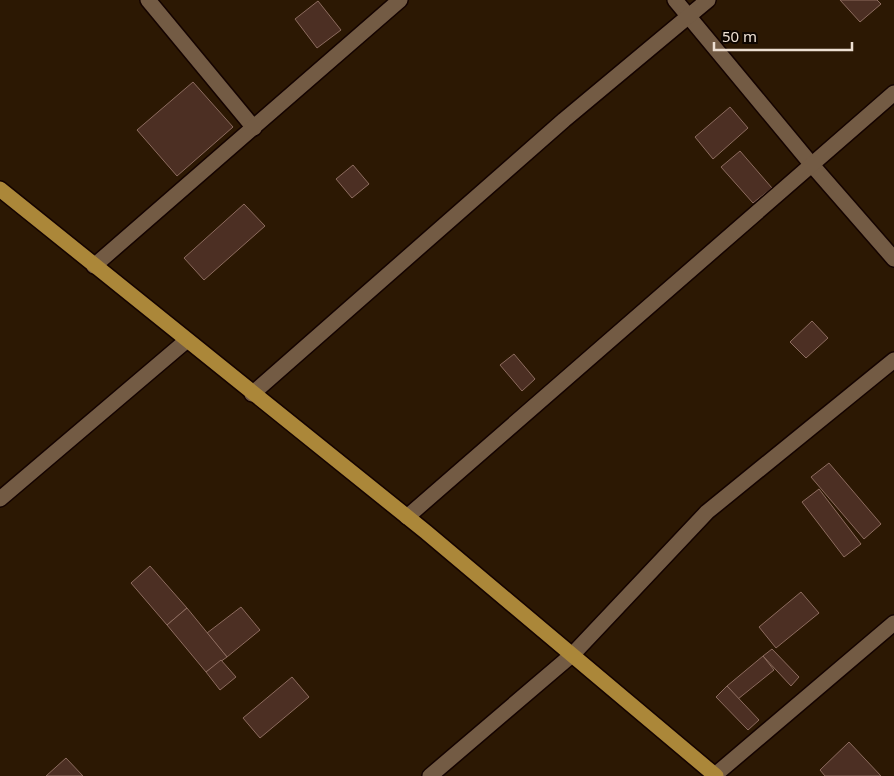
<svg xmlns="http://www.w3.org/2000/svg" width="894" height="776" font-family="'Noto Sans',sans-serif">
	<style>
		.building { fill: #4c2f23; stroke: #8d6c5f }
		.lines { fill: none; stroke-linecap: round; stroke-linejoin: round }
		.minor-casing { stroke: #140300; stroke-width: 18 }
		.major-casing { stroke: #140300; stroke-width: 18 }
		.minor { stroke: #735b44; stroke-width: 15 }
		.major { stroke: #ab8739; stroke-width: 15 }
	</style>
	<rect width="100%" height="100%" fill="#2c1803"/>
	<g class="building">
		<path d="M840 0H877L881 4 860 22Z"/>
		<path d="M318 1 341 30 317 48 295 19Z"/>
		<path d="M193 82 233 127 177 176 137 130Z"/>
		<path d="M730 107 748 128 713 159 695 137Z"/>
		<path d="M740 151 772 188 753 203 721 167Z"/>
		<path d="M353 165 369 184 352 198 336 179Z"/>
		<path d="M244 204 265 226 204 280 184 258Z"/>
		<path d="M812 321 828 338 806 358 790 342Z"/>
		<path d="M514 354 535 379 522 391 500 365Z"/>
		<path d="M829 463 881 524 864 539 811 477Z"/>
		<path d="M819 489 861 544 844 557 802 502Z"/>
		<path d="M150 566 187 608 167 625 131 583Z"/>
		<path d="M801 592 819 613 776 648 759 627Z"/>
		<path d="M241 607 260 630 227 657 207 633Z"/>
		<path d="M187 608 227 657 206 672 167 625Z"/>
		<path d="M772 649 799 677 791 686 763 656Z"/>
		<path d="M763 656 774 670 738 699 727 686Z"/>
		<path d="M221 660 236 677 220 690 206 672Z"/>
		<path d="M292 677 309 697 260 738 243 718Z"/>
		<path d="M727 686 759 720 748 730 716 697Z"/>
		<path d="M849 742 881 776H825L820 770Z"/>
		<path d="M66 758 83 776H46Z"/>
	</g>
	<g class="lines">
		<g class="minor-casing">
			<g id="minor">
				<path d="M148 0 254 128"/>
				<path d="M675 0 812 165 894 259"/>
				<path d="M94 266 400 0"/>
				<path d="M252 394 564 120 708 0"/>
				<path d="M0 499 186 341"/>
				<path d="M407 517 894 93"/>
				<path d="M715 775 894 623"/>
				<path d="M430 776 573 654 707 512 894 360"/>
			</g>
		</g>
		<g class="major-casing">
			<path id="major" d="M0 189 426 532 716 776"/>
		</g>
		<use href="#minor" class="minor"/>
		<use href="#major" class="major"/>
	</g>
	<path d="M714 42v8h138v-8" fill="none" stroke="#eddfd2" stroke-width="2.5"/>
	<text x="722" y="42" font-size="15" fill="#eddfd2" stroke="#0e0601" stroke-width="4" paint-order="stroke">50 m</text>
</svg>
